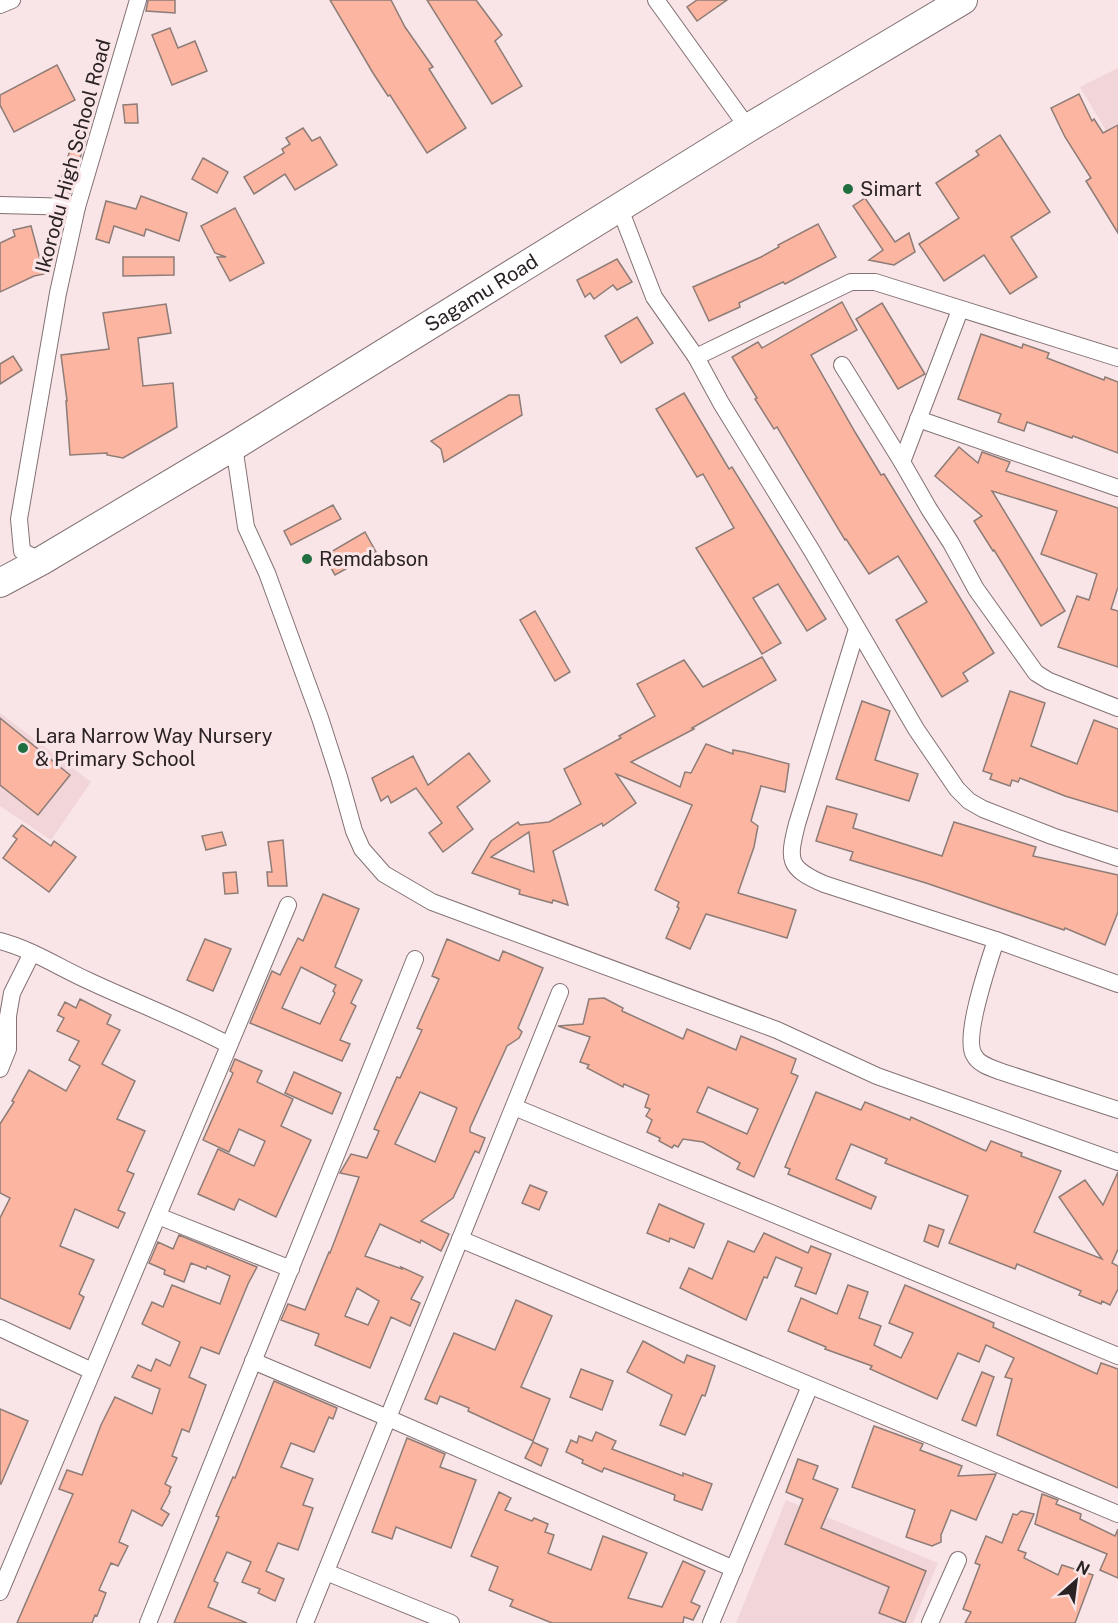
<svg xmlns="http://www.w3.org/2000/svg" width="1118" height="1623" font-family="'Public Sans',sans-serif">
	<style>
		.built { fill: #f2d5d9 }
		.building { fill: #fbb5a0; stroke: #8d7c77; stroke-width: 1.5; fill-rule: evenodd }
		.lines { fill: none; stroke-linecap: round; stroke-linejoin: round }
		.street-casing { stroke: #837173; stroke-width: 18 }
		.highway-casing { stroke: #837173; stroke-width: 30 }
		.street { stroke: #fff; stroke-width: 16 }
		.highway { stroke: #fff; stroke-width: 28 }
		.poi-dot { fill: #206f40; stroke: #f9e5e7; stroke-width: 2 }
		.labels { text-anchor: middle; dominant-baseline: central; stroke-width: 6; stroke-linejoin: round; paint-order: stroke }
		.street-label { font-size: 20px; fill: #2a2223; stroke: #f9e5e7 }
		.poi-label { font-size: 20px; fill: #2a2223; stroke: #f9e5e7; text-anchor: start }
	</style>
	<rect width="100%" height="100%" fill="#f9e5e7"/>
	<g class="built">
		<path d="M1118 68V151L1080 87Z"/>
		<path d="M0 713 91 782 51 840 0 806Z"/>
		<path d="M786 1500 938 1563 913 1623H736Z"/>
	</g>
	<g class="building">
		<path d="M148 0H175V13L146 11Z"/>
		<path d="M330 0H391L405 27 433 67 429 69 466 128 427 153 390 95 388 96 373 73Z"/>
		<path d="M427 0H476L502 35 495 41 522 86 492 104Z"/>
		<path d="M697 0H727L697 21 687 7Z"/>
		<path d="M170 28 178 48 195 41 207 71 172 85 152 35Z"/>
		<path d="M57 65 75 100 14 132 0 105V95Z"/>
		<path d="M1079 94 1092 121 1094 119 1103 133 1118 125V233L1086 181 1091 178 1065 137 1051 108Z"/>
		<path d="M137 104 138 123H125L123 105Z"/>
		<path d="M303 128 312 141 320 137 337 165 295 190 285 174 254 194 244 177 284 153 282 149 290 144 286 138Z"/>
		<path d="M75 134 86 138 70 193 58 189Z"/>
		<path d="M1000 135 1050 212 1011 237 1037 277 1010 294 984 255 944 281 919 244 959 218 936 183 979 155 976 151Z"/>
		<path d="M203 158 228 172 217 193 192 179Z"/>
		<path d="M141 196 187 213 179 241 146 229 144 236 114 226 109 243 96 239 106 201 136 209Z"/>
		<path d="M865 198 895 242 909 233 915 252 894 265 869 260 883 250 853 206Z"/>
		<path d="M235 208 264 263 230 281 217 257H226L215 253 201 226Z"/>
		<path d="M818 224 836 257 785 284 783 282 739 303 740 307 709 321 693 287 761 257 779 247 778 245Z"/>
		<path d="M31 226 44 274 34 276 0 292V243L15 236 13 230Z"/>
		<path d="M123 257H174V275L123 276Z"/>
		<path d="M617 259 632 282 617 290 613 285 594 299 590 293 585 297 577 280Z"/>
		<path d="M842 302 857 330 811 355 855 432 881 475 884 474 994 653 963 673 968 681 942 697 896 620 927 602 898 556 869 574 846 539 845 540 777 427 774 429 755 399 757 398 732 357 758 342 762 348Z"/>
		<path d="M882 303 925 374 898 389 856 319Z"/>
		<path d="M166 304 171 333 138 338 143 386 173 383 177 427 123 458 107 455V453L70 455 66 401H67L61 355 109 349 103 313Z"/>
		<path d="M637 317 653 343 621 363 605 336Z"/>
		<path d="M981 334 1022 348 1023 344 1049 353 1047 358 1104 380 1105 377 1118 382V453L1073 436 1072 438 1027 422 1024 431 998 422 1001 414 958 399Z"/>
		<path d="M13 356 22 370 0 384V364Z"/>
		<path d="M684 393 729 469 732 467 826 619 807 631 778 584 753 598 781 643 762 654 696 548 734 528 703 474 697 477 656 409Z"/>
		<path d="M509 395H519L522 415 444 462 441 449 431 441Z"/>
		<path d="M959 447 978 463 982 452 1010 462 1006 471 1118 508V587L1111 609 1118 611V667L1058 647 1077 596 1089 600 1097 574 1041 554 1057 511 992 491 1065 611 1041 626 994 550 993 551 974 521 982 516 935 476Z"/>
		<path d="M333 505 341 519 291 545 284 531Z"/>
		<path d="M365 532 376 552 335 575 324 556Z"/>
		<path d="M535 611 570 672 555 681 520 620Z"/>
		<path d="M762 657 776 680 692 728 694 729 631 762 680 787 685 772 691 773 706 744 733 754V750L744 752 789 764 785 792 761 786 751 821 758 826 754 847 738 893 796 910 787 938 706 914 690 949 666 938 679 908 677 907 679 902 655 890 692 805 616 774 636 803 603 826 602 823 553 851 568 905 553 900 552 903 519 894 520 890 472 873 491 841 518 822 520 825 549 822 581 804 564 769 621 738 619 736 655 716 637 684 684 660 703 687ZM529 832 534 872 491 857Z"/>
		<path d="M1010 691 1045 703 1031 746 1077 764 1094 720 1118 729V812L1065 796 1020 778 1018 782 1012 780 1010 786 990 779 992 774 983 771Z"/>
		<path d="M862 701 890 711 875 760 918 774 909 801 836 779Z"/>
		<path d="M0 718 70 775 38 815 0 785Z"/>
		<path d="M469 753 490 781 457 807 473 829 443 852 429 833 442 823 416 788 391 803 388 796 381 801 372 778 413 756 428 785Z"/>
		<path d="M827 806 857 814 853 828 942 856 954 822 1036 847 1033 856 1118 875V912L1105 945 1065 928 1064 930 926 883 850 860 853 852 816 841Z"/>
		<path d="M22 825 51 846 54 841 76 857 49 892 3 858 17 839 13 836Z"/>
		<path d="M222 832 226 845 206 850 202 836Z"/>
		<path d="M283 840 287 886H268L267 872H272L268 842Z"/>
		<path d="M236 872 238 893 225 894 223 873Z"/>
		<path d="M323 894 359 909 335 967 362 980 351 1003 356 1006 340 1040 350 1044 342 1061 250 1023 272 971 280 975 298 938 303 941ZM301 967 336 985 333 991 335 993 320 1024 282 1008Z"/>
		<path d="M205 939 231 949 213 991 187 980Z"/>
		<path d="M447 939 499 961 503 951 543 968 518 1028 522 1032 519 1038 507 1046 470 1128V1132L485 1138 479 1153 475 1151 453 1198 421 1221 449 1234 441 1251 421 1240 420 1243 380 1224 365 1256 402 1269 401 1267 423 1277 411 1299 420 1303 410 1326 391 1317 370 1368 315 1345 319 1334 281 1320 288 1304 305 1310 329 1252 330 1253 359 1177 340 1173 351 1154 367 1158 379 1131 374 1129 397 1077 400 1078 422 1030 417 1028 439 979 432 976ZM420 1092 457 1108 435 1162 395 1144ZM357 1288 379 1301 368 1325 345 1316Z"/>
		<path d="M604 998 623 1008 622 1011 683 1039 687 1029 736 1050 741 1036 796 1059 791 1073 798 1076 754 1177 737 1169 740 1163 703 1142 683 1139 678 1147 674 1145 672 1148 659 1141 660 1138 647 1132 652 1120 646 1116 650 1109 645 1107 649 1095 624 1084 623 1087 587 1068 589 1065 580 1062 590 1037 558 1026 583 1024 589 999ZM708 1087 758 1109 747 1134 697 1112Z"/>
		<path d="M80 999 111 1015 107 1024 120 1030 102 1064 135 1081 117 1119 145 1131 127 1171 134 1174 118 1210 125 1213 118 1228 75 1209 60 1246 94 1260 79 1294 84 1297 70 1329 0 1298V1218L10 1198 0 1193V1124L14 1102 12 1101 29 1070 66 1091 80 1066 69 1060 79 1041 57 1031 64 1018 58 1015 65 1002 76 1008Z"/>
		<path d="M235 1059 262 1071 257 1082 293 1099 281 1126 311 1140 276 1217 239 1199 234 1210 198 1194 218 1149 254 1166 265 1141 239 1129 229 1152 203 1140 233 1073 230 1071Z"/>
		<path d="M294 1072 341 1093 332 1114 285 1093Z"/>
		<path d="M816 1092 861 1110 865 1102 910 1120 911 1117 986 1151 991 1141 1022 1153 1021 1156 1061 1171 1034 1232 1102 1259 1059 1197 1085 1180 1103 1205 1118 1172V1249L1112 1263 1118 1266V1289L1110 1305 1102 1301 1101 1304 1079 1295 1081 1291 1074 1288 1017 1264 1015 1269 949 1243 968 1196 885 1163 887 1159 851 1144 836 1179 876 1197 871 1209 788 1174 790 1169 785 1167Z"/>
		<path d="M530 1185 547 1192 539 1210 522 1203Z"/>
		<path d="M659 1204 704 1224 694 1248 670 1238 669 1242 647 1233Z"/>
		<path d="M929 1225 944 1230 938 1247 924 1241Z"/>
		<path d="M764 1233 808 1253 811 1246 831 1254 816 1294 795 1286 802 1268 776 1257 767 1278 764 1277 746 1320 680 1288 689 1268 712 1279 728 1241 754 1252Z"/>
		<path d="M179 1235 257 1267 248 1284 219 1354 201 1347 189 1377 206 1385 189 1432 182 1429 172 1456 177 1458 165 1484 171 1487 169 1491 170 1492 161 1509 169 1514 162 1526 132 1510 119 1542 128 1546 118 1566 111 1563 99 1590 106 1593 97 1616 95 1615 92 1623H17L73 1494 59 1489 67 1470 82 1475 101 1425 115 1397 152 1414 160 1389 132 1377 138 1365 151 1371 156 1359 170 1366 180 1342 142 1324 152 1302 163 1307 172 1285 220 1304 230 1276 207 1266 206 1269 191 1263 184 1282 164 1274 165 1270 149 1263 158 1242 173 1249Z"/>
		<path d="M848 1285 868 1292 859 1318 881 1326 874 1345 901 1358 913 1333 889 1323 905 1285 994 1323 993 1327 1097 1374 1101 1363 1118 1369V1488L997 1435 1012 1379 1005 1377 1014 1358 986 1345 979 1362 958 1353 937 1399 870 1369 872 1366 825 1349 826 1347 788 1331 801 1298 837 1314Z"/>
		<path d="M516 1300 552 1316 521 1387 550 1399 533 1441 468 1411 469 1408 440 1396 437 1404 425 1399 454 1333 495 1350Z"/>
		<path d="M643 1341 684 1363 687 1355 715 1366 705 1396 702 1395 685 1435 660 1425 672 1395 627 1372Z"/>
		<path d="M581 1369 613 1381 602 1410 570 1397Z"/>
		<path d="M982 1372 994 1377 976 1426 962 1420Z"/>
		<path d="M274 1381 337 1408 333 1419 329 1417 314 1452 291 1443 281 1467 313 1479 303 1505 313 1508 298 1550 278 1543 266 1571 284 1579 275 1601 258 1593 260 1589 242 1582 251 1562 227 1552 214 1581 218 1583 208 1607 247 1623H174L219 1517 216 1516 233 1477 235 1478Z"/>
		<path d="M0 1409 28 1421 1 1484H0Z"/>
		<path d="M874 1426 923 1444 920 1450 962 1466 958 1476 996 1474 976 1520 951 1510 941 1535V1542L932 1546 906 1537 915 1510 852 1487Z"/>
		<path d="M596 1432 616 1441 612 1449 683 1476V1473L712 1484 702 1510 674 1500 675 1495 604 1468 602 1472 582 1463 583 1460 566 1452 571 1440 577 1443 579 1436 592 1441Z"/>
		<path d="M407 1438 445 1454 440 1467 476 1480 451 1548 396 1527 392 1539 372 1532Z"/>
		<path d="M533 1442 548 1449 541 1466 525 1458Z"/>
		<path d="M798 1459 818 1466 813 1479 838 1489 821 1528 926 1571 905 1623 879 1613 889 1587 785 1544 803 1499 786 1492Z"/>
		<path d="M499 1492 511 1498 505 1510 532 1521 534 1518 548 1524 545 1532 554 1535 548 1553 591 1570 603 1536 647 1553 628 1598 662 1607 683 1561 705 1571 691 1602 700 1606 693 1620 684 1617 683 1623H552L510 1606 513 1600 489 1590 498 1567 471 1556Z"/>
		<path d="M1042 1494 1058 1500 1056 1504 1081 1514 1080 1519 1115 1536 1118 1529V1578L1100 1570 1107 1554 1035 1524Z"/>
		<path d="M1021 1511 1034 1514 1018 1550 1026 1553 1024 1558 1058 1575 1062 1565 1093 1575 1075 1623H965L971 1612 963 1609 980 1565 975 1563 986 1536 1002 1543 1013 1514 1017 1515Z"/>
	</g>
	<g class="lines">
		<g class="street-casing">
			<g id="street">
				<path d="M656 0 748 128"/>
				<path d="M0 5 12 0"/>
				<path d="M0 205 77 207"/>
				<path d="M620 209 654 297 696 357 721 403 812 551 916 729 957 789 969 801 983 809 1052 836 1118 858"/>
				<path d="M960 310 902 462 929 509 951 543 976 589 1036 673 1049 681 1118 708"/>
				<path d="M696 357 851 282H875L1118 358"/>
				<path d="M842 365 902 462"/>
				<path d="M918 419 1118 488"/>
				<path d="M234 446 246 527 267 573 320 718 339 777 354 831 362 849 384 874 432 902 777 1030 877 1076 1118 1162"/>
				<path d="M41 561 22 551 19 519 58 293 77 207 138 0"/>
				<path d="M857 629 797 824C788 860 787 868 824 884L996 940 1118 984"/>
				<path d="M996 940C989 962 963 1037 974 1055 979 1065 992 1068 1002 1072L1118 1110"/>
				<path d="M0 941C31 949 60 968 89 981 136 1003 184 1021 229 1045"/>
				<path d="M0 1069 8 1049V1016L12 993 32 953"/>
				<path d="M514 1107 1118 1356"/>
				<path d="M158 1216 291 1269"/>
				<path d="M460 1239 1118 1514"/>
				<path d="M0 1328 92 1371"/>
				<path d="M253 1361 388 1418 734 1569"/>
				<path d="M326 1572 451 1623"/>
				<path d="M0 1592 288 905"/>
				<path d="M148 1623 415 959"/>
				<path d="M305 1623 560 992"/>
				<path d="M711 1623 810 1386"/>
				<path d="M930 1623 958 1560"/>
			</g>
		</g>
		<g class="highway-casing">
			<g id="highway">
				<path id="s1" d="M0 583 41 561 234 446 748 128 963 0"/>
			</g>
		</g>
		<use href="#street" class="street"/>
		<use href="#highway" class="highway"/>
	</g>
	<g class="poi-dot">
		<circle cx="848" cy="189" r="6"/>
		<circle cx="307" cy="559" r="6"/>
		<circle cx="23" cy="748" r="6"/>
	</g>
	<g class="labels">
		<g class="street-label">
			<text transform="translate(73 156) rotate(-75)">Ikorodu High School Road</text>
			<text stroke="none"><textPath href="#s1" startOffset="562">Sagamu Road</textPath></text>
		</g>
		<g class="poi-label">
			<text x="860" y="189">Simart</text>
			<text x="319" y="559">Remdabson</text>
			<text x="35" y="736">Lara Narrow Way Nursery<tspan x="35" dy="23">&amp; Primary School</tspan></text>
		</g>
	</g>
	<g transform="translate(1076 1581) rotate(28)" stroke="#f9e5e7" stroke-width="4.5" paint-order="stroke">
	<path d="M0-4.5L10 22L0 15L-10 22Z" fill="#2a2223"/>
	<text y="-9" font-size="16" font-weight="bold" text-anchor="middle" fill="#2a2223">N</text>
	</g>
</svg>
